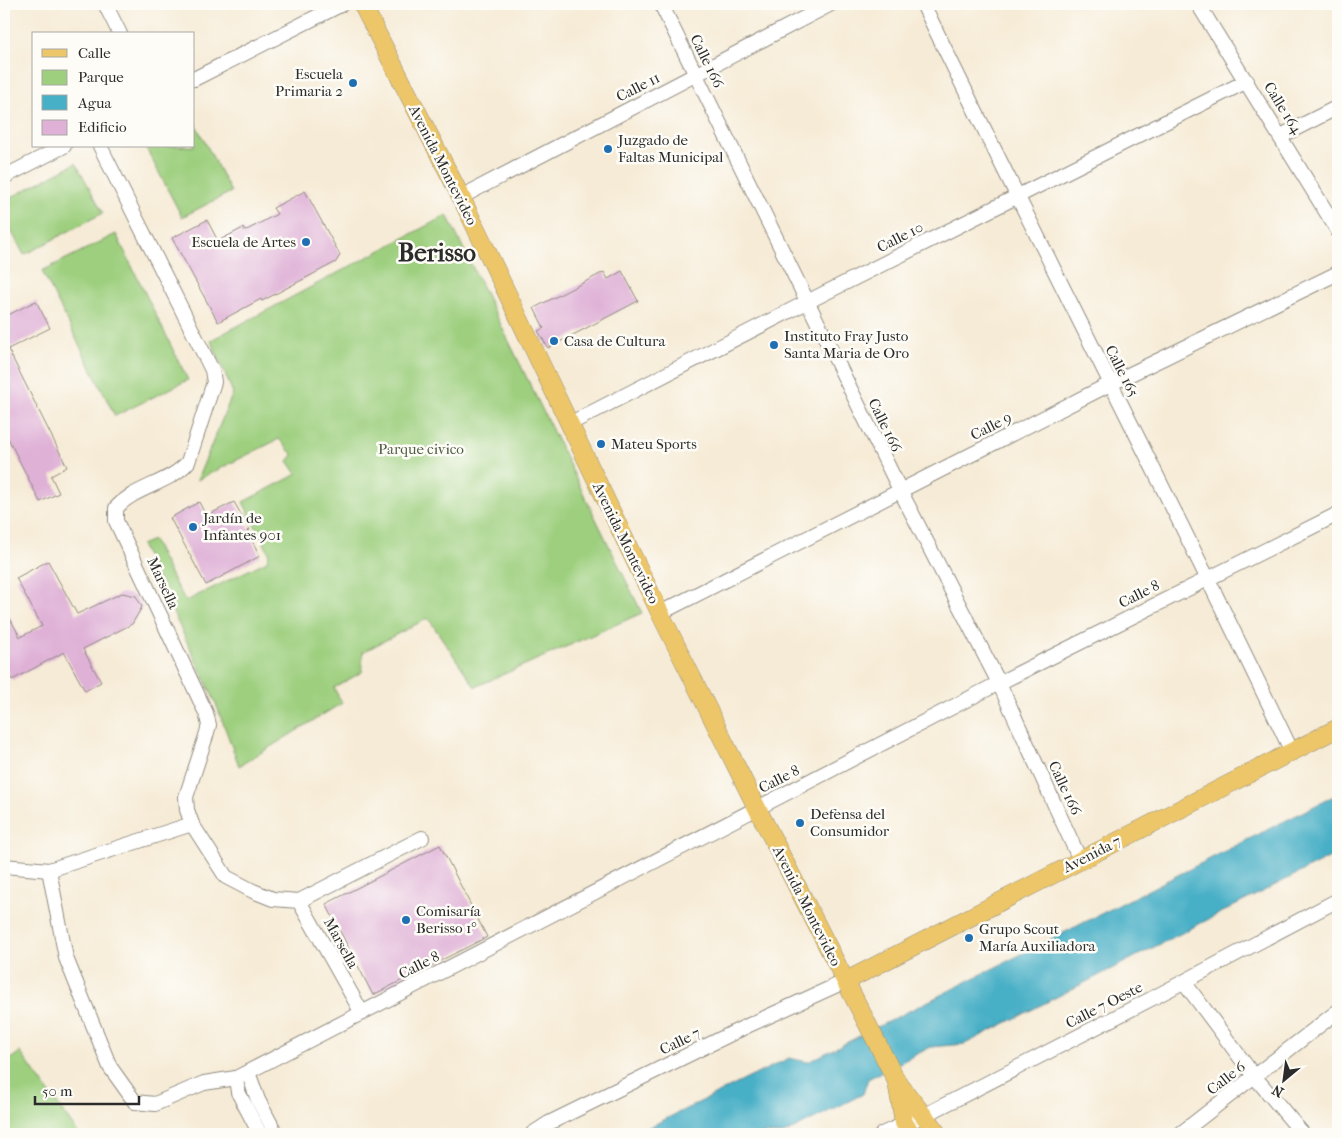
<svg xmlns="http://www.w3.org/2000/svg" width="1342" height="1138" font-family="'IM FELL French Canon',serif">
	<style>
		.green { fill: #9dcf7e; stroke: #647d54 }
		.water { fill: #47afc6; stroke: #396d78 }
		.building { fill: #dfb1d7 }
		.lines { fill: none; stroke-linecap: round; stroke-linejoin: round }
		.minor-casing { stroke: #908b80; stroke-width: 16 }
		.major-casing { stroke: #908b80; stroke-width: 19 }
		.minor { stroke: #fff; stroke-width: 14 }
		.major { stroke: #ecc669; stroke-width: 18 }
		.poi-dot { fill: #1f6fb2; stroke: #fdfcf7; stroke-width: 2 }
		.labels { text-anchor: middle; dominant-baseline: central; stroke-width: 5; stroke-linejoin: round; paint-order: stroke }
		.street-label { font-size: 15px; fill: #2b2b2b; stroke: #fdfcf7 }
		.poi-label { font-size: 15px; fill: #2b2b2b; stroke: #fdfcf7; text-anchor: start }
		.park-label { font-size: 15px; fill: #4d5c44; stroke: #fdfcf7 }
		.town-label { font-size: 25px; font-weight: bold; fill: #2b2b2b; stroke: #fdfcf7 }
	</style>
	<rect width="100%" height="100%" fill="#fdfcf7"/>
	<filter id="ink" filterUnits="userSpaceOnUse"><feTurbulence type="fractalNoise" baseFrequency=".02" numOctaves="2"/><feDisplacementMap in="SourceGraphic" scale="10" xChannelSelector="R" yChannelSelector="G"/><feConvolveMatrix kernelMatrix="1 2 1 2 8 2 1 2 1" color-interpolation-filters="sRGB"/></filter>
	<filter id="wash" filterUnits="userSpaceOnUse"><feTurbulence type="fractalNoise" baseFrequency=".0096" numOctaves="4" result="noise"/><feDisplacementMap in="SourceGraphic" scale="20" xChannelSelector="R" yChannelSelector="G"/><feGaussianBlur stdDeviation="1.12" result="paint"/><feColorMatrix in="noise" values="0 0 0 0 0 0 0 0 0 0 0 0 0 0 0 0 0 1.4 0 .05"/><feComposite in="paint" operator="in"/></filter>
	<g filter="url(#wash)">
		<rect width="100%" height="100%" fill="#f6ebd6"/>
		<g class="green">
			<path d="M194 121 231 192 182 217 145 146H194Z"/>
			<path d="M76 163 103 213 24 255 4 217V201Z"/>
			<path d="M447 215 642 613 475 687 428 618 363 652 362 672 334 688 342 703 239 766 215 701 141 545 153 540 177 587 186 601 267 561 269 553 243 502 297 474 288 461 293 455 279 439 197 480 233 393 211 340Z"/>
			<path d="M116 234 188 380 115 416 42 271Z"/>
			<path d="M20 1052 79 1134H4V1064Z"/>
		</g>
		<path class="water" d="M1338 794V853L965 1044 931 1047 868 1079 863 1094 784 1134H635L789 1058 808 1062Z"/>
		<g id="blocks">
			<g class="building">
				<path d="M305 191 340 255 336 262 262 301 261 299 218 322 172 238 207 220 218 241 243 228 245 231 277 214 273 208Z"/>
				<path d="M622 271 638 301 548 348 538 331 544 328 534 308 604 272 608 279Z"/>
				<path d="M36 301 50 328 8 349 67 467 51 476 59 493 40 502 4 430V317Z"/>
				<path d="M199 502 206 516 234 502 250 530 247 531 260 556 206 585 170 518Z"/>
				<path d="M48 561 77 614 122 593 136 596 142 607 132 624 83 649 101 682 85 691 64 652 12 680 4 666V607L20 637 42 626 16 578Z"/>
				<path d="M440 845 487 937 373 995 326 904Z"/>
			</g>
		</g>
	</g>
	<g filter="url(#ink)">
		<use href="#blocks" fill-opacity="0" stroke="#908b80" stroke-width="1"/>
		<g class="lines">
			<g class="minor-casing">
				<g id="minor">
					<path d="M105 4 120 34"/>
					<path d="M661 4 900 490 999 683 1080 860"/>
					<path d="M923 4C1044 254 1172 501 1292 752"/>
					<path d="M1198 4 1338 231"/>
					<path d="M194 79 342 4"/>
					<path d="M1281 136 1338 107"/>
					<path d="M100 146 212 370 214 382 188 462C169 484 136 486 116 508V521L206 713 209 725 206 736 186 797 187 810 192 824 226 877 253 891 273 899 299 901 362 1013"/>
					<path d="M4 177 64 146"/>
					<path d="M461 197 831 4"/>
					<path d="M569 424 807 302 1247 81"/>
					<path d="M660 613 1110 384 1338 273"/>
					<path d="M4 866 49 870 192 824"/>
					<path d="M49 870 66 958 110 1067 135 1102 155 1104 204 1083 236 1078 999 683 1338 514"/>
					<path d="M299 901 422 838"/>
					<path d="M1184 982 1254 1076 1303 1134"/>
					<path d="M248 1072 258 1100 276 1134"/>
					<path d="M236 1078 238 1092 260 1134"/>
					<path d="M532 1134 549 1123 747 1026 846 981"/>
					<path d="M882 1134 925 1115 1151 999 1338 900"/>
					<path d="M1180 1134 1338 1011"/>
				</g>
			</g>
			<g class="major-casing">
				<g id="major">
					<path d="M362 4 461 197 660 613 757 808 896 1080 938 1134"/>
					<path d="M846 981 1338 728"/>
					<path d="M897 1083 904 1123 912 1134"/>
				</g>
			</g>
			<use href="#minor" class="minor"/>
			<use href="#major" class="major"/>
		</g>
	</g>
	<g class="poi-dot">
		<circle cx="353" cy="83" r="5"/>
		<circle cx="608" cy="149" r="5"/>
		<circle cx="306" cy="242" r="5"/>
		<circle cx="554" cy="341" r="5"/>
		<circle cx="774" cy="345" r="5"/>
		<circle cx="601" cy="444" r="5"/>
		<circle cx="193" cy="527" r="5"/>
		<circle cx="800" cy="823" r="5"/>
		<circle cx="406" cy="920" r="5"/>
		<circle cx="969" cy="938" r="5"/>
	</g>
	<g class="labels">
		<g class="street-label">
			<text transform="translate(707 61) rotate(64)">Calle 166</text>
			<text transform="translate(638 87) rotate(-27)">Calle 11</text>
			<text transform="translate(1283 108) rotate(58)">Calle 164</text>
			<text transform="translate(443 165) rotate(63)">Avenida Montevideo</text>
			<text transform="translate(900 237) rotate(-27)">Calle 10</text>
			<text transform="translate(1122 371) rotate(63)">Calle 165</text>
			<text transform="translate(885 425) rotate(64)">Calle 166</text>
			<text transform="translate(991 426) rotate(-27)">Calle 9</text>
			<text transform="translate(626 543) rotate(64)">Avenida Montevideo</text>
			<text transform="translate(163 583) rotate(65)">Marsella</text>
			<text transform="translate(1139 594) rotate(-27)">Calle 8</text>
			<text transform="translate(779 779) rotate(-27)">Calle 8</text>
			<text transform="translate(1065 788) rotate(65)">Calle 166</text>
			<text transform="translate(1092 854) rotate(-27)">Avenida 7</text>
			<text transform="translate(807 906) rotate(63)">Avenida Montevideo</text>
			<text transform="translate(341 943) rotate(61)">Marsella</text>
			<text transform="translate(419 965) rotate(-27)">Calle 8</text>
			<text transform="translate(1104 1005) rotate(-27)">Calle 7 Oeste</text>
			<text transform="translate(680 1041) rotate(-26)">Calle 7</text>
			<text transform="translate(1226 1078) rotate(-38)">Calle 6</text>
		</g>
		<g class="poi-label">
			<text x="343" y="74" text-anchor="end">Escuela<tspan x="343" dy="17">Primaria 2</tspan></text>
			<text x="618" y="140">Juzgado de<tspan x="618" dy="17">Faltas Municipal</tspan></text>
			<text x="296" y="242" text-anchor="end">Escuela de Artes</text>
			<text x="784" y="336">Instituto Fray Justo<tspan x="784" dy="17">Santa Maria de Oro</tspan></text>
			<text x="564" y="341">Casa de Cultura</text>
			<text x="611" y="444">Mateu Sports</text>
			<text x="203" y="518">Jardín de<tspan x="203" dy="17">Infantes 901</tspan></text>
			<text x="810" y="814">Defensa del<tspan x="810" dy="17">Consumidor</tspan></text>
			<text x="416" y="911">Comisaría<tspan x="416" dy="17">Berisso 1°</tspan></text>
			<text x="979" y="929">Grupo Scout<tspan x="979" dy="17">María Auxiliadora</tspan></text>
		</g>
		<g class="park-label">
			<text x="421" y="449">Parque civico</text>
		</g>
		<g class="town-label">
			<text x="437" y="252">Berisso</text>
		</g>
	</g>
	<rect width="1342" height="1138" fill="none" stroke="#fdfcf7" stroke-width="20"/>
	<rect x="32" y="32" width="162" height="115" fill="#fdfcf7" stroke="#a9a8a5"/>
	<rect x="42" y="49" width="25" height="8" fill="#ecc669" stroke="#a9a8a5"/>
	<text x="78" y="58" font-size="15" fill="#2b2b2b">Calle</text>
	<rect x="42" y="70" width="25" height="15" fill="#9dcf7e" stroke="#a9a8a5"/>
	<text x="78" y="82" font-size="15" fill="#2b2b2b">Parque</text>
	<rect x="42" y="95" width="25" height="15" fill="#47afc6" stroke="#a9a8a5"/>
	<text x="78" y="108" font-size="15" fill="#2b2b2b">Agua</text>
	<rect x="42" y="120" width="25" height="15" fill="#dfb1d7" stroke="#a9a8a5"/>
	<text x="78" y="132" font-size="15" fill="#2b2b2b">Edificio</text>
	<g transform="translate(1284 1080) rotate(209)" stroke="#fdfcf7" stroke-width="4" paint-order="stroke">
	<path d="M0-4L9 19L0 12L-9 19Z" fill="#2b2b2b"/>
	<text y="-8" font-size="14" font-weight="bold" text-anchor="middle" fill="#2b2b2b">N</text>
	</g>
	<path d="M35 1096v8h104v-8" fill="none" stroke="#2b2b2b" stroke-width="2.5"/>
	<text x="42" y="1096" font-size="15" fill="#2b2b2b" stroke="#fdfcf7" stroke-width="4" paint-order="stroke">50 m</text>
</svg>
